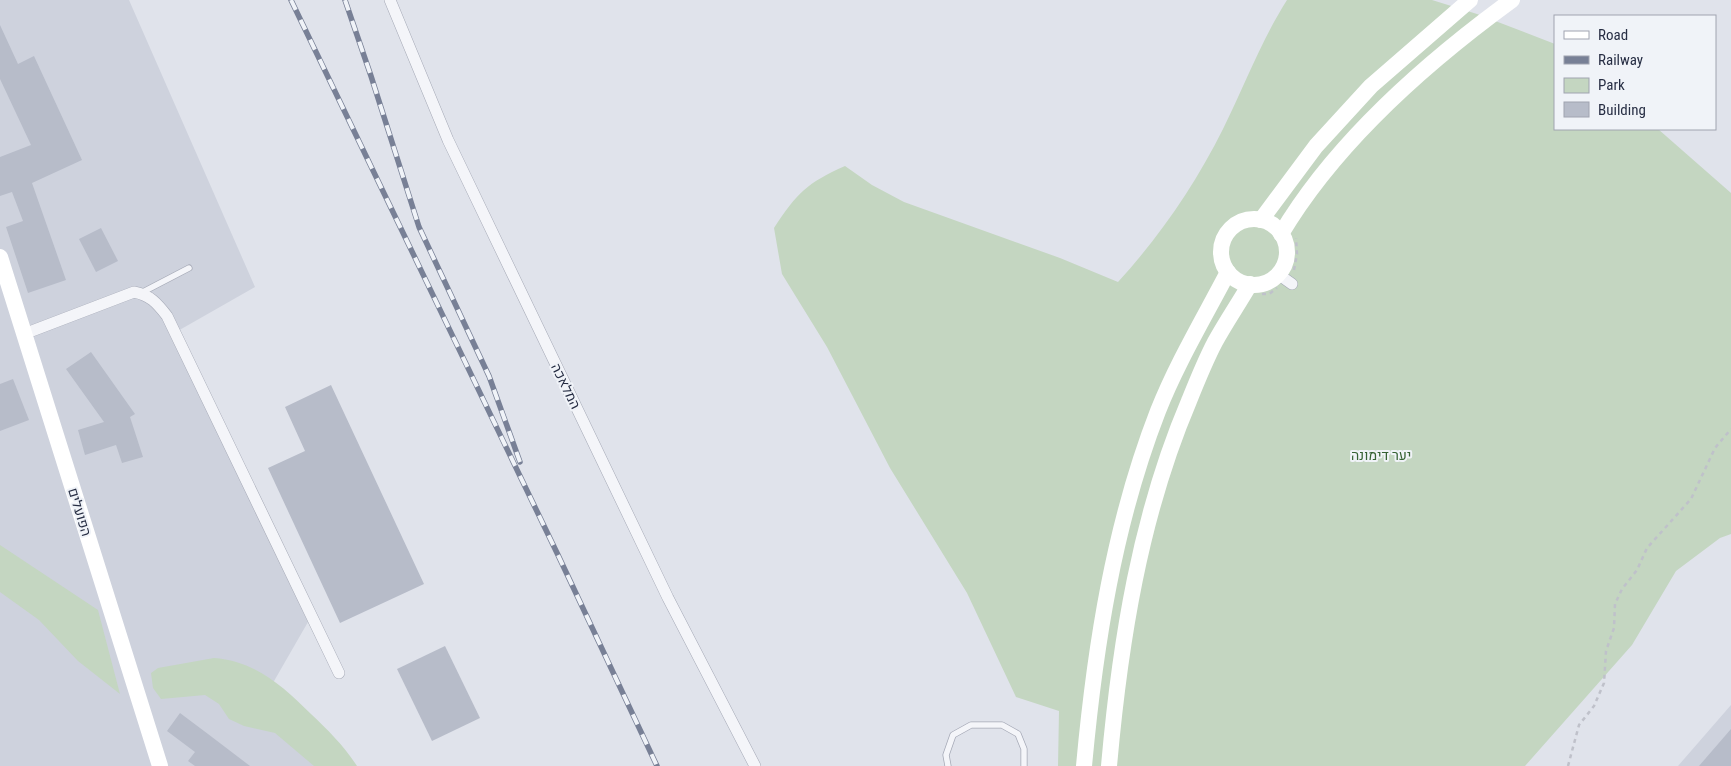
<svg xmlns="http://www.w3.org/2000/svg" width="1731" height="766" font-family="'Roboto Condensed',Heebo,sans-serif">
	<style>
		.built { fill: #ced2dd }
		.green { fill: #c4d6c1 }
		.building { fill: #b7bcc9 }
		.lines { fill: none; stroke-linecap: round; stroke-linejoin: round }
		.lane-casing { stroke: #a5a9b6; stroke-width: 7 }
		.street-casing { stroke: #a5a9b6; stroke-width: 12 }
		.path { stroke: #bfc1ca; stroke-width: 2.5; stroke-dasharray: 4 4; stroke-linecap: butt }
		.lane { stroke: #f4f5f9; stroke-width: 5.5 }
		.street { stroke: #f4f5f9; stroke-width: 11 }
		.secondary { stroke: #fff; stroke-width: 16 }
		.rail-casing { stroke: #788096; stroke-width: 5.5 }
		.rail { stroke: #f0f3f8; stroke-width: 4; stroke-dasharray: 11; stroke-linecap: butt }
		.labels { text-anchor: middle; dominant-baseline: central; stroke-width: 4; stroke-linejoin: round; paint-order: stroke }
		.street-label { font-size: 14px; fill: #272e44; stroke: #f0f3f8 }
		.park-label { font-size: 14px; fill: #366233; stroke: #f0f3f8 }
	</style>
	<rect width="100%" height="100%" fill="#e0e3eb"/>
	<g class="built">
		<path d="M0 0H129L255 287 176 332 308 622 266 695 329 766H0Z"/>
		<path d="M1731 705V766H1678Z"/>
	</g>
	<g class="green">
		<path d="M1287 0H1432L1477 14 1555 44V129H1658L1731 193V534L1720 538 1676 571 1632 645 1525 766H1058L1059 711 1016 697 967 593 890 468 827 347 782 274 774 228C797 193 807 183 845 166L872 185 904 202 1060 258 1118 282C1160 236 1195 185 1223 129 1244 87 1261 41 1287 0Z"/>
		<path d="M0 545 98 610 120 694 78 661 39 620 0 592Z"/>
		<path d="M214 658C255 661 283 686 311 714 328 730 344 746 357 766H314L275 733 244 726 229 719 219 704 205 695 161 699 153 688 151 673 158 668Z"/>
	</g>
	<g class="building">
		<path d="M0 25 18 64 34 56 82 160 32 183 66 280 28 293 6 227 23 221 12 192 0 196V157L31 145 0 79Z"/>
		<path d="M101 228 118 261 96 272 79 239Z"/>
		<path d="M91 352 135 414 130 417 143 457 122 463 116 445 85 455 78 430 104 422 66 369Z"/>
		<path d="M13 379 29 420 0 431V384Z"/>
		<path d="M331 385 424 584 340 623 268 468 305 451 285 407Z"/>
		<path d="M445 646 480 718 432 741 397 669Z"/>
		<path d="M180 713 208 734 250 766H195L188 761 195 752 167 731Z"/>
		<path d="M1731 729V766H1699Z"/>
	</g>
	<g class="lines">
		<g class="lane-casing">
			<g id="lane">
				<path d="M141 293 189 268"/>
				<path d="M948 766 946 755 953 735 971 725H1002L1018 734 1024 749V766"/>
			</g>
		</g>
		<g class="street-casing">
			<g id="street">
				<path d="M390 0 448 140 668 598 755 766"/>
				<path d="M1278 274 1292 284"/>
				<path d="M24 334 134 292C150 295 157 303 167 316L339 673"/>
			</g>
		</g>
		<g class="path">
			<path d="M1294 270 1297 254 1296 238"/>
			<path d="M1262 294H1269L1277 288"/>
			<path d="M1568 766 1579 725 1594 706 1604 683 1606 651 1614 628 1615 604 1622 589 1637 570 1647 548 1691 499 1715 448 1731 429"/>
		</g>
		<use href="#lane" class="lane"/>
		<use href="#street" class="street"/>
		<g class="secondary">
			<circle cx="1254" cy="252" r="33"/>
			<path d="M1261 220 1316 146 1371 86 1470 0"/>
			<path d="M1281 234C1335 143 1427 62 1512 0"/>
			<path d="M0 257 160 766"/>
			<path d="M1084 766C1095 646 1114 524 1158 411 1177 363 1204 318 1228 272"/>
			<path d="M1109 766C1120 642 1140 516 1189 401 1197 381 1205 361 1215 342 1226 322 1239 303 1250 284"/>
		</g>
		<g class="rail-casing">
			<g id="rail">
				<path d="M291 0 558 555 657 766"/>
				<path d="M345 0 371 76 419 227 489 376 520 462"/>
			</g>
		</g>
		<use href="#rail" class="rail"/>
	</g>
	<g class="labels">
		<g class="street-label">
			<text transform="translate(566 386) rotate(64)">המלאכה</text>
			<text transform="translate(80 512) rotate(73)">הפועלים</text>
		</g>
		<g class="park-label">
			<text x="1381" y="455">יער דימונה</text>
		</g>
	</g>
	<rect x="1554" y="15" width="162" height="115" fill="#f0f3f8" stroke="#a0a4b0"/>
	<rect x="1564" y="31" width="25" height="8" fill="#ffffff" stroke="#a0a4b0"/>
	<text x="1598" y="40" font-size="15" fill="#272e44">Road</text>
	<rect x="1564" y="56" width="25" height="8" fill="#788096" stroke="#a0a4b0"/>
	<text x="1598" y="65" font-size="15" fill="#272e44">Railway</text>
	<rect x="1564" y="78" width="25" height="15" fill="#c4d6c1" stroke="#a0a4b0"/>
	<text x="1598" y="90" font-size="15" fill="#272e44">Park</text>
	<rect x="1564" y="102" width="25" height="15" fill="#b7bcc9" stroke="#a0a4b0"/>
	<text x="1598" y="115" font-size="15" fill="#272e44">Building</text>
</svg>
